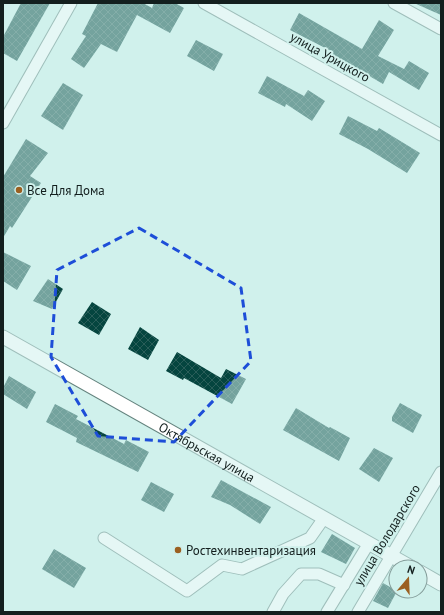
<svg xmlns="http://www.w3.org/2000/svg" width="444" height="615" font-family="'PT Sans',sans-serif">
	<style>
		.building { fill: url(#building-cross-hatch) }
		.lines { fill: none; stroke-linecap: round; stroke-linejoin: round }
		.minor-casing { stroke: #64837e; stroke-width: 13 }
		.tertiary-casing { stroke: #64837e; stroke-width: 15 }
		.minor { stroke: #fff; stroke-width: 11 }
		.tertiary { stroke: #fff; stroke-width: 13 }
		.marked { fill: none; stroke: #1d4ed8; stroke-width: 3; stroke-dasharray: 8 5; stroke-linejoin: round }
		.poi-dot { fill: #9b6021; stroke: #d0f1ec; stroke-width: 1.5 }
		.labels { text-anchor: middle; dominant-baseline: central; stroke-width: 4; stroke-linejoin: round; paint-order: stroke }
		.street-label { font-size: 13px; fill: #131f1e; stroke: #d0f1ec }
		.poi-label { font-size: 13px; fill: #131f1e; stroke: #d0f1ec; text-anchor: start }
	</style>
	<defs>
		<pattern id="building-cross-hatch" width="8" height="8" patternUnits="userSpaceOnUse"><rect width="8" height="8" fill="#05453f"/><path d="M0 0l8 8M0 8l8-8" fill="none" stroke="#295d58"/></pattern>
	</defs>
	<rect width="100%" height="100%" fill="#d0f1ec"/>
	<g class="building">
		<path d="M21 3H50L17 61 3 53V37Z"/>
		<path d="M98 3H143L152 8 154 3H175L184 8 170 33 137 15 117 52 101 44 84 68 71 59 86 36 82 34Z"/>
		<path d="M414 3H441V15Z"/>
		<path d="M299 13 362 49 379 20 394 30 378 56 404 69 409 61 429 73 419 90 389 72 383 84 330 53 331 51 290 30Z"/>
		<path d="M196 40 223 54 214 71 187 56Z"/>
		<path d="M267 76 304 96 308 90 325 101 312 121 286 104 285 107 258 93Z"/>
		<path d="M63 83 83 95 63 130 41 116Z"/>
		<path d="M348 116 377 131 379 128 420 153 407 173 368 149 339 134Z"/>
		<path d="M26 139 48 153 30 176 41 183 12 228 10 226 3 238V177Z"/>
		<path d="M3 252 31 266 17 290 3 281Z"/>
		<path d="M48 279 63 289 52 309 33 301Z"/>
		<path d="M92 302 111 314 99 335 78 323Z"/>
		<path d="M140 327 159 340 148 360 128 349Z"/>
		<path d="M177 352 221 378 226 369 246 379 232 404 184 378 183 380 166 371Z"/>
		<path d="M9 376 36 392 27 409 3 394V388Z"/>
		<path d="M400 403 422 415 413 433 392 421V417Z"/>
		<path d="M55 404 78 416 76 419 124 444 126 440 149 452 138 472 76 442 77 438 46 422Z"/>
		<path d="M296 408 329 428 330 427 350 438 339 461 283 430Z"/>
		<path d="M374 448 393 458 379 482 359 469Z"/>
		<path d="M221 480 271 507 260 524 230 505 211 497Z"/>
		<path d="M151 482 174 494 164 512 141 500Z"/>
		<path d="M332 534 355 548 346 564 321 552Z"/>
		<path d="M54 549 86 568 74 588 42 569Z"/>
		<path d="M383 583 397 591 388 608 373 601Z"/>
	</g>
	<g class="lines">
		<g class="minor-casing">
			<g id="minor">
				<path d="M204 3 441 135"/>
				<path d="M394 3 441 29"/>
				<path d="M3 123 71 3"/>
				<path d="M104 538 187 591 222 565 242 569 310 538 324 518"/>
				<path d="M273 612 283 594 301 574H319L344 585"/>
				<path d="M327 612 369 543"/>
				<path d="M358 612 441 472"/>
			</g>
		</g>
		<g class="tertiary-casing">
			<g id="tertiary">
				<path id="s1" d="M3 337 411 567"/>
				<path d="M420 572 441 584"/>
			</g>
		</g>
		<use href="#minor" class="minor"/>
		<use href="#tertiary" class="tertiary"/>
	</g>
	<path d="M0 0H444V615H0ZM139 228 241 288 251 361 174 442 98 436 51 357 57 270Z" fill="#d0f1ec" fill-opacity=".55" fill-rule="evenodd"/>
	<path class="marked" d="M139 228 241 288 251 361 174 442 98 436 51 357 57 270Z"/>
	<g class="poi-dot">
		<circle cx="19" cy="190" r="4"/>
		<circle cx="178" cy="550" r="4"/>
	</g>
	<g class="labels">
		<g class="street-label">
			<text transform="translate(330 57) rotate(29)">улица Урицкого</text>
			<text stroke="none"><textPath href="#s1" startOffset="234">Октябрьская улица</textPath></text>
			<text transform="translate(387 535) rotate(-59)">улица Володарского</text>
		</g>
		<g class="poi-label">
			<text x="27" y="190">Все Для Дома</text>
			<text x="186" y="550">Ростехинвентаризация</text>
		</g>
	</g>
	<rect width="444" height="615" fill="none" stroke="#131f1e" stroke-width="8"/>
	<g transform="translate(408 579) rotate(19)"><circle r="19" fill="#d0f1ec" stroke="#849d9a"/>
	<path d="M0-3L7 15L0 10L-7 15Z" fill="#9b6021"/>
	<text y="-6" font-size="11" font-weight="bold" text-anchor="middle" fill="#131f1e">N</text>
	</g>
</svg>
